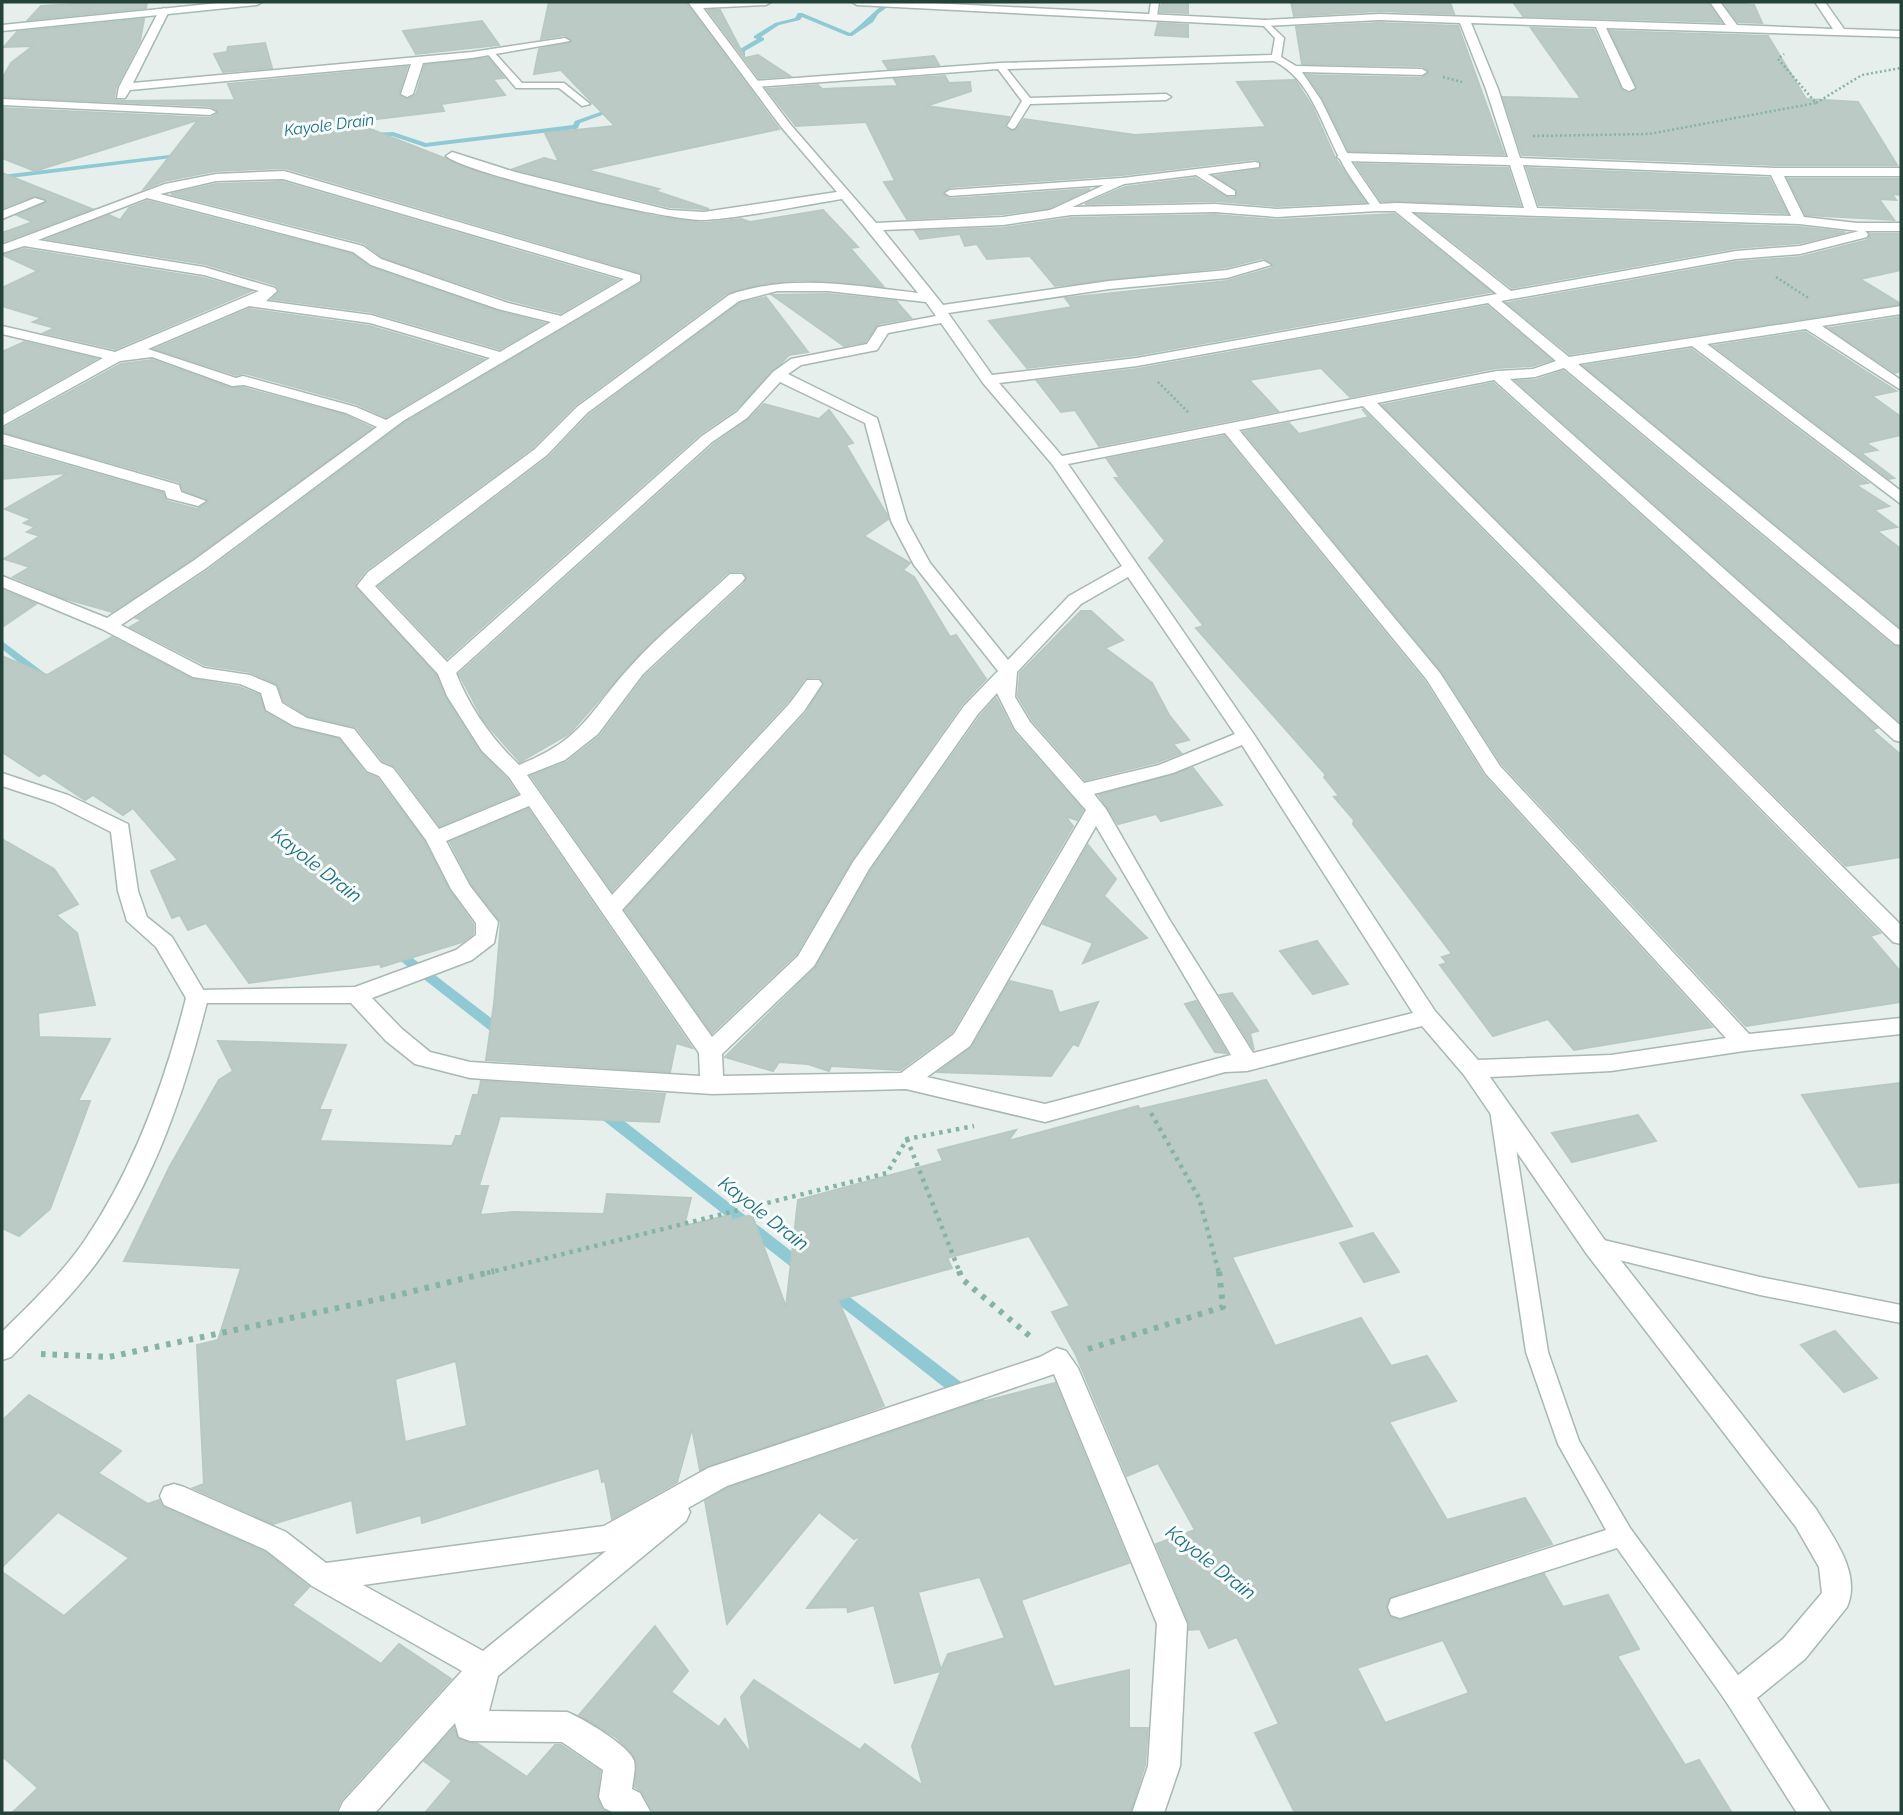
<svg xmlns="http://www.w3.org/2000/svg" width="1903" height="1815" font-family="Raleway,sans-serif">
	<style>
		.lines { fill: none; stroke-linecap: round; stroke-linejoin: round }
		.stream { fill: #8ec9d4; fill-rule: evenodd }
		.building { fill: #bbcac4; stroke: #b8c9c2; stroke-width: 2; fill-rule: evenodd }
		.service-casing { stroke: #a8b8b2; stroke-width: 3 }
		.minor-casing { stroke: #a8b8b2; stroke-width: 3 }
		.tertiary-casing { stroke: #a8b8b2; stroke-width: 3 }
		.secondary-casing { stroke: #a4bbb3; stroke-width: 3 }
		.path-far2 { stroke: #86b3a5; stroke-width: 2.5; stroke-dasharray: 2 2.5; stroke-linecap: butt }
		.path-far1 { stroke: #86b3a5; stroke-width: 4.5; stroke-dasharray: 3.5 5; stroke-linecap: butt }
		.path { stroke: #86b3a5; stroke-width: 6; stroke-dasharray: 4.5 7; stroke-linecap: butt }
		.service { fill: #fff; fill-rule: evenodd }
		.minor { fill: #fff; fill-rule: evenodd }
		.tertiary { fill: #fff; fill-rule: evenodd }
		.secondary { fill: #fff; fill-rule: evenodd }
		.labels { text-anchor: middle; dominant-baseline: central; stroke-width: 6; stroke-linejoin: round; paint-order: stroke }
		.far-water-label { font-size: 16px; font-style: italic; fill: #1c6f80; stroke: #f7fbf9 }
		.water-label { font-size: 19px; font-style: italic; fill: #1c6f80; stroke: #f7fbf9 }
	</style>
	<rect width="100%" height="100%" fill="#e6efeb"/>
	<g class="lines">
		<g class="stream">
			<path d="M887 2H894L878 14 873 22 852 36H848L802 17 800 20 779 25 761 37 764 38V40L745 51V56L740 55V49L757 39 754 38V36L775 23 795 18 798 13H802L850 33C864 23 873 11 887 2Z"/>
			<path d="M617 106 620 108 619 109 580 123 578 128 576 129 425 147 392 136 370 137 367 135 370 133 393 132 426 143 573 125 575 121Z"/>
			<path d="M186 153 190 155 188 156 2 179V175Z"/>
			<path d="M2 641 51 678 52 680 51 682H43L2 649Z"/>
			<path d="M393 945 397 946 508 1031 510 1034 508 1037H498L389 952 387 949Z"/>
			<path d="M600 1105 605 1106 809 1265 811 1269 809 1273 804 1275 799 1273 595 1114 593 1110 595 1106Z"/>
			<path d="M829 1283 834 1285 995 1408 997 1413 995 1418 989 1420 983 1418 824 1293 822 1289 824 1285Z"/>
		</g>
	</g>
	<g class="building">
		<path d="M109 2H147L146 8 28 20 41 6Z"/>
		<path d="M549 2H685L779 129 587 170 659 189 655 191 709 209H704L669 207 513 169 544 158 559 162 545 133 615 126 561 70 534 74 539 49 572 42 565 35 541 39Z"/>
		<path d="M1162 2H1188V13L1160 12Z"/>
		<path d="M1291 2H1450L1454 14 1379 11 1294 16Z"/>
		<path d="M1513 2H1707L1721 22 1523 16Z"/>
		<path d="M1723 2 1754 5 1762 23 1738 22Z"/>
		<path d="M708 10H720L745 58 758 55 790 76 759 78Z"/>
		<path d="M144 19 140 41 116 87 114 98 117 101 235 100 228 84 407 67 399 93 408 99 416 95 425 65 488 58 504 78 493 79 505 95 441 104 444 111 352 122 490 176 653 216 705 223 741 219 750 222 823 210 858 247 850 248 883 286 799 280 758 285 727 293 575 405 533 447 366 570 355 584 436 675 445 697 480 752 507 779 517 794 440 826 395 766 383 761 356 727 308 716 284 701 277 684 250 672 205 665 130 627 142 620 136 618 207 571 404 423 641 283 642 273 285 168 215 171 164 181 144 189 198 120 35 171 2 158V108L210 118 217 114 218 111 210 106 2 97V79L11 63 33 46 4 47 17 32Z"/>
		<path d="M482 21 499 45 416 54 403 31Z"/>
		<path d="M1158 23 1188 25V37L1155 35Z"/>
		<path d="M1379 23 1458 26 1504 154 1349 151 1323 99 1307 75 1422 78 1429 71 1422 66 1302 64 1296 27Z"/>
		<path d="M1531 28 1594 30 1621 89 1628 93 1637 87 1610 31 1768 36 1806 99 1858 102 1897 165H1776L1522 155 1503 97 1581 99Z"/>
		<path d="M265 43 272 68 223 72 214 54 227 52 228 47Z"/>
		<path d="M934 56 939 65 888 69 883 61Z"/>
		<path d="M945 76 949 83 970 82 971 91 926 106 1009 117 1004 127 1011 131 1017 129 1024 119 1135 135 1266 127 1237 82 1295 80 1312 106 1335 158 1365 202 1277 206 1215 201 1085 204 1125 187 1195 178 1226 197 1235 198 1236 189 1215 176 1261 169V161L1255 159 1122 175 950 187 943 194 950 199 1090 189 1049 208 1003 214 907 219 884 182 895 181 866 122 796 126 767 89 818 85 822 89 898 86 894 79Z"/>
		<path d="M1356 164 1508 168 1520 205 1381 201Z"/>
		<path d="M1527 168 1769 178 1787 213 1539 205Z"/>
		<path d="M2 173 92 209 2 242V233L33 222 17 215 47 202 34 196 2 208Z"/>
		<path d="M1788 179H1901V195L1892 194 1896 200 1879 199 1894 220 1806 215Z"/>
		<path d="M283 182 617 280 561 313 509 300 382 257 364 243 171 194 216 184Z"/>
		<path d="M147 201 352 254 370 267 497 311 544 323 500 349 371 312 272 299 280 291 276 285 205 264 48 239 109 215 120 220 129 208Z"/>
		<path d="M1394 214 1491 292 1137 355 1027 368 989 321 1072 307 1065 298 1227 281 1272 268 1274 264 1263 258 1227 267 1055 286 1030 256 987 259 977 244 965 246 960 234 920 239 915 231 1003 228 1071 218 1215 215 1277 220Z"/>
		<path d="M1419 215 1799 227 1845 232 1800 243 1736 248 1512 288Z"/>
		<path d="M1870 234H1901V270L1860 279 1901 304 1570 354 1507 303 1736 262 1801 257 1868 240Z"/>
		<path d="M24 249 203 278 251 291 115 349 44 333 55 328 33 322 42 318 2 306V288L38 271 3 255Z"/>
		<path d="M828 294 896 301 911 318 878 324 865 342 844 346 772 295Z"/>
		<path d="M766 297 808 352 789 355 735 410 700 434 447 658 379 586 549 457 589 415 740 303Z"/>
		<path d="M1487 306 1551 360 1532 366 1496 368 1350 397 1321 368 1249 380 1278 411 1099 446 1075 410 1061 412 1037 381 1137 369Z"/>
		<path d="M249 309 369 326 483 359 386 417 357 404 244 373 236 375 155 349Z"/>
		<path d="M1901 317V371L1895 373 1829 328Z"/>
		<path d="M1805 332 1896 391 1872 396 1901 417V435L1866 443 1877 450 1861 453 1894 478 1889 479 1714 346Z"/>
		<path d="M24 342 96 359 2 412V352Z"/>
		<path d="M1691 349 1868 483 1856 485 1889 506 1874 510 1897 527 1877 531 1901 549V628L1584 366Z"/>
		<path d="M152 360 231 388H244L345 415 372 428 192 559 112 612 63 598 13 577 30 567 4 559 40 536 27 532 35 527 24 523 31 519 5 509 68 473 2 479V447L163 493 166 501 197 509 209 502 183 490 180 482 2 432V429L121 364Z"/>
		<path d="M1563 371 1893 646 1901 647V723L1516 381 1536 380Z"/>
		<path d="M1493 383 1877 728 1872 730 1901 755V857L1846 866 1382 405Z"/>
		<path d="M764 404 819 419 829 410 853 443 846 445 887 515 888 519 864 536 910 563 903 570 914 577 950 637 956 635 986 679 962 704 851 861 796 954 712 1033 625 910 806 713 824 682 819 677 805 678 788 701 612 891 531 776 567 762 600 736 645 676 744 584 747 576 742 571 728 572 640 653 570 733 520 762 484 721 459 674 714 444 748 420Z"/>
		<path d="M1362 409 1880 933 1870 936 1901 972V1002L1746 1026 1502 764 1442 672 1244 432 1289 423 1299 434 1369 417Z"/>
		<path d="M1224 436 1425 682 1484 776 1712 1027 1574 1050 1548 1019 1493 1036 1440 965 1447 963 1442 957 1452 954 1353 824 1354 820 1334 797 1339 796 1324 777 1326 775 1196 628 1204 626 1149 558 1165 541 1115 478H1120L1107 459Z"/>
		<path d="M2 590 36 604 2 627Z"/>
		<path d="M1081 611H1091L1123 640 1105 648 1152 683 1169 715 1189 740 1173 744 1181 753 1158 762 1085 780 1032 720 1018 696 1020 673Z"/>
		<path d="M112 637 192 679 239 687 259 695 265 712 293 728 339 739 365 773 377 778 424 841 449 890 473 924V934L462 942 381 967 380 964 249 983 206 923 188 930 180 915 172 918 151 871 178 860 133 808 123 815 93 795 85 800 44 773 39 776 2 752V656L47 675Z"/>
		<path d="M996 698 1013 731 1083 810 1077 820 1065 816 1073 826 952 1032 900 1070 831 1066 829 1071 808 1064 779 1062 773 1071 725 1057 816 967 871 870 980 716Z"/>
		<path d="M1193 768 1222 805 1161 821 1156 814 1118 824 1099 795Z"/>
		<path d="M528 809 692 1048 676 1043 670 1072 486 1060 494 1004 501 922 472 885 450 842Z"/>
		<path d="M2 839 54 869 78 904 56 915 77 933 95 1005 38 1013 39 1037 110 1039 78 1101H90L50 1209 19 1236 2 1228Z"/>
		<path d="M1088 845 1116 879 1104 896 1147 938 1083 963 1093 943 1043 924Z"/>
		<path d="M1317 941 1348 984 1313 994 1280 951Z"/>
		<path d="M1010 981 1052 991 1059 1013 1098 1002 1078 1046 1073 1044 1051 1076 938 1072 972 1047Z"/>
		<path d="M1232 993 1258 1031 1250 1033 1254 1050 1220 995Z"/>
		<path d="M1196 1001 1227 1053 1215 1052 1185 1004Z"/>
		<path d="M218 1041 346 1045 319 1110H331L320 1141 452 1146 456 1136H461L473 1095H478L481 1081 665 1094 659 1122 500 1116 479 1186H488L480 1215 513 1212 604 1214 607 1194 691 1198 684 1226 730 1215 732 1220 752 1215 786 1307 798 1200 943 1161 938 1150 1016 1130 1008 1141 1138 1106 1140 1109 1266 1080 1352 1226 1232 1257 1275 1346 1361 1318 1391 1366 1427 1356 1456 1401 1389 1422 1447 1520 1525 1498 1552 1544 1390 1597 1386 1606 1389 1616 1401 1620 1544 1574 1563 1607 1608 1595 1639 1649 1617 1656 1685 1765 1699 1760 1732 1813H1295L1255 1733 1279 1724 1237 1637 1209 1648 1200 1629 1189 1630V1623L1156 1544 1195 1530 1158 1463 1127 1476 1076 1355 1052 1312 1070 1306 1029 1236 947 1258 952 1268 838 1300 884 1406 700 1470 692 1428 677 1482 612 1519 605 1481 602 1482 599 1468 422 1523 421 1515 357 1533 352 1500 273 1524 193 1488 204 1484 197 1345 218 1340 241 1268 124 1261 170 1166 219 1080 233 1071ZM456 1361 467 1426 405 1442 395 1379ZM1443 1640 1469 1693 1385 1723 1357 1668Z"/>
		<path d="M1901 1083V1182L1859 1187 1802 1095Z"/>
		<path d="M1638 1115 1656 1141 1572 1162 1552 1133Z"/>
		<path d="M1373 1233 1399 1272 1364 1282 1340 1243Z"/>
		<path d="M1835 1331 1877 1378 1844 1392 1801 1345Z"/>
		<path d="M1055 1383 1129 1563 1021 1600 1054 1687 1129 1670V1728H1148L1145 1765 1130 1813H654L642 1792 635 1787 637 1764 632 1753 617 1738 579 1715 655 1626 688 1671 671 1692 719 1727 725 1719 751 1754 741 1697 754 1680 860 1750 865 1744 923 1786 912 1746 941 1671 895 1683 874 1605 848 1612 847 1607 807 1608 862 1535 854 1539 819 1512 727 1624 705 1501 728 1488 970 1405ZM980 1577 1005 1638 948 1654 941 1670 918 1592Z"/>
		<path d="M29 1395 121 1451 98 1473 148 1504 159 1500 163 1507 265 1552 309 1587 292 1605 381 1664 399 1644 451 1679 341 1800 335 1813H12L38 1788 2 1756V1572L64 1616 129 1558 58 1512 2 1567V1421Z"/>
		<path d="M454 1728 458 1739 478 1744 527 1777 555 1745H561L600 1771 597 1798 602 1809 609 1813H425L452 1781 424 1761Z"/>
	</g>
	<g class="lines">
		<g class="service-casing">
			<g id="service">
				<path d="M1151 2H1159L1157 16 1153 19 1149 16Z"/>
				<path d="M1265 20 1284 38 1281 57 1296 66 1422 69 1427 72 1422 75 1302 72 1321 100 1352 163 1382 207 1381 209H1373C1362 193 1349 177 1340 159 1322 126 1311 79 1274 61L1007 69 1030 98 1166 94 1171 97 1166 100 1030 104 1015 128 1012 129 1007 126 1022 101 998 69 754 87 749 84 754 81 1000 63 1272 55 1275 38 1261 23Z"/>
				<path d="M491 49 522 83H564L590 104 582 106 559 88H516L486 52Z"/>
				<path d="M1255 162 1259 163V167L1208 174 1235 191V195H1227L1196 175 1124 184 1050 217 1045 214 1046 212 1104 185 950 196 945 193 950 190 1122 178Z"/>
				<path d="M1500 1103 1507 1105 1510 1110 1548 1352 1579 1441 1630 1528 1746 1686 1750 1695 1746 1704 1737 1707 1728 1704 1617 1548 1400 1618 1391 1615 1388 1607 1391 1599 1400 1596 1606 1530 1558 1444 1526 1352 1490 1110 1493 1105Z"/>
				<path d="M1595 1238 1760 1277 1901 1305V1323L1760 1295 1595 1254 1588 1252 1585 1246 1588 1240Z"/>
			</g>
		</g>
		<g class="minor-casing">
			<g id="minor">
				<path d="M688 2H771L766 5 703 8 790 124 876 223 1003 217 1071 207 1215 204 1277 209 1397 203 1524 208 1510 165 1343 161 1337 157 1343 153 1508 157 1486 89 1460 23 1379 20 1265 26 857 5 852 2H912L1265 20 1379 14 1726 25 1710 2H1720L1737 25 1833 29 1815 2H1825L1844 29 1901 31V37L1606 28 1635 88 1629 91 1623 88 1596 27 1471 23 1498 89 1520 158 1776 168H1901V176H1784L1804 217 1857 223H1901V231H1865L1868 234 1867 237 1800 254 1736 259 1501 301 1569 357 1901 306V314L1822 326 1901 380V390L1806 329 1707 344 1901 491V504L1692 346 1578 364 1901 631V645L1895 644 1564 368 1535 377 1510 379 1901 726V742L1894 740 1494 380 1377 403 1901 925V944L1893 942 1363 406 1239 430 1440 673 1500 766 1749 1034 1901 1018V1034L1744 1051 1611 1071 1490 1077 1604 1239 1816 1509C1832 1536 1862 1573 1847 1607L1805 1659 1757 1698 1831 1813H1797L1722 1695 1726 1685 1783 1639 1822 1593 1819 1567 1796 1527 1586 1253 1464 1075 1422 1026 1247 1071 1225 1072 1045 1122 906 1089 712 1094 470 1078 415 1064 386 1041 351 1003H189L186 998 189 993 197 990 355 987 456 950 476 935V923L451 889 426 840 379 776 367 771 340 737 294 726 266 710 261 693 240 684 193 677 102 629 2 587V576L107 618 193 561 377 427 346 413 244 385 232 386 152 357 120 361 2 426V415L103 358 2 334V326L115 352 259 291 204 275 24 246 2 253V245L165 184 216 174 284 171 640 275V281L403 421 205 569 121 625 204 668 250 675 276 686 282 703 307 718 354 729 381 763 393 768 439 829 521 795 509 777 482 751 447 696 438 674 357 586 368 572 535 449 577 407 729 295C791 273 855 286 918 293L842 199C797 206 750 217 705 220 672 222 467 174 446 156L452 152 515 172 669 210 704 212 837 192 782 128ZM1523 165 1771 175 1791 216 1537 208ZM283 179 624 279 561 316 508 303 381 259 363 246 160 194 216 181ZM147 198 353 252 371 265 498 309 551 322 500 352 371 315 266 301 277 291 275 288 204 267 38 240ZM1377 211H1395L1497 294 1137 358 992 375 948 313 1109 289 1227 278 1271 265 1264 261 1227 270 1109 281 943 305 883 230 1003 225 1071 215 1215 212 1277 217ZM1411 212 1799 224 1859 231 1800 246 1736 251 1511 291ZM777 291H828L926 302 936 316 878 327 867 344 791 359 773 372 737 412 702 436 447 662 375 586 547 455 587 413 739 301ZM1488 303 1556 361 1533 369 1497 371 1062 456 999 383 1137 366ZM249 306 370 323 490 358 386 420 356 407 243 376 236 378 148 349ZM941 323 983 383 1052 464 1122 566 1069 596 1008 660 930 563 907 521 877 418 788 374 801 365 877 350 888 333ZM780 382 865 423 891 521 914 565 998 671 964 706 853 862 798 956 712 1037 622 910 804 711 822 684 819 680H807L790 703 612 895 527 775 565 760 598 734 643 674 742 582 745 578 742 574H730C697 605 660 633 630 667 587 714 584 739 519 765 491 738 470 708 456 673L712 442 747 418ZM1225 433 1427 680 1486 774 1726 1038 1611 1055 1478 1060 1435 1011 1255 736 1068 464ZM1128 577 1235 734 1159 765 1084 783 1030 722 1015 697 1017 672 1081 604ZM997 693 1015 729 1086 810 954 1034 901 1073 723 1076 722 1054 814 966 869 869 978 714ZM1242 745 1413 1013 1253 1053 1169 919 1106 809 1094 794 1173 773ZM529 806 699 1053 700 1076 470 1062 430 1052 402 1029 372 998 472 960 494 943 498 922 470 886 446 841ZM1096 826 1231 1055 1045 1104 927 1077 970 1046Z"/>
				<path d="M164 8 169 11 133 83 472 52 565 38 570 41 472 58 423 63 413 94 407 97 401 94 411 64 130 90 125 98H117L119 87 159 11Z"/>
				<path d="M2 99 210 109 216 112 210 115 2 105Z"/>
				<path d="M35 198 45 201 2 219V211Z"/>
				<path d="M2 434 179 485 181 492 206 501 198 506 167 498 165 491 2 444Z"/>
				<path d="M1057 1348 1066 1351 1078 1368 1187 1624 1180 1766 1164 1813H1132L1148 1766 1157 1624 1054 1374 727 1486 688 1508 690 1512 686 1521 498 1676 489 1711 567 1712C582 1718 630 1746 634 1761 636 1769 633 1780 632 1789L640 1793 651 1813H614L604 1808 599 1797 603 1770 562 1742 470 1741 459 1737 455 1723 375 1813H338L343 1802 462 1671 312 1586 266 1550 164 1505 160 1496 164 1487 174 1484 184 1487 286 1532 326 1563 604 1526 708 1468 1040 1357ZM606 1551 483 1651 363 1585Z"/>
			</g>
		</g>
		<g class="tertiary-casing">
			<path id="tertiary" d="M2 773 68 795 128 824 138 891 147 917 172 937 208 998C186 1087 155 1182 100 1258 74 1294 42 1325 11 1357L2 1360V1332C31 1303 61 1275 85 1240 134 1168 165 1082 186 998L156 947 127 921 118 891 111 832 54 803 2 786Z"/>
		</g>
		<g class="secondary-casing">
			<path id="secondary" d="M229 2H262L257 5 2 31V25Z"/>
		</g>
		<g class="path-far2">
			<path d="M1443 77 1462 82"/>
			<path d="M1816 103 1862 75 1901 68"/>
			<path d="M1533 136 1649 134 1816 103 1778 59 1784 54"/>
			<path d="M1776 277 1810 299"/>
			<path d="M1158 382 1189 413"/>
		</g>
		<g class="path-far1">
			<path d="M1151 1113 1199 1198 1219 1273"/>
			<path d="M907 1139 960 1273"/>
			<path d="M487 1273 887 1173 907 1139 974 1126"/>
		</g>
		<g class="path">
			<path d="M959 1271 962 1279 1032 1338"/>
			<path d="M1088 1349 1223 1307 1219 1271"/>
			<path d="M41 1354 109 1357 398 1295 494 1271"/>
		</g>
		<use href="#service" class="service"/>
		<use href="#minor" class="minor"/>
		<use href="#tertiary" class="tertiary"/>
		<use href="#secondary" class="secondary"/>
	</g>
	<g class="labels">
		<g class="far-water-label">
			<text transform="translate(329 125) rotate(-7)">Kayole Drain</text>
		</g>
		<g class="water-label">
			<text transform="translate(317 865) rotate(38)">Kayole Drain</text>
			<text transform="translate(764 1213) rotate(38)">Kayole Drain</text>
			<text transform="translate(1211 1562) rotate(38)">Kayole Drain</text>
		</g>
	</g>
	<rect width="1903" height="1815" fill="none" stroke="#24423a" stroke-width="7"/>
</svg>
